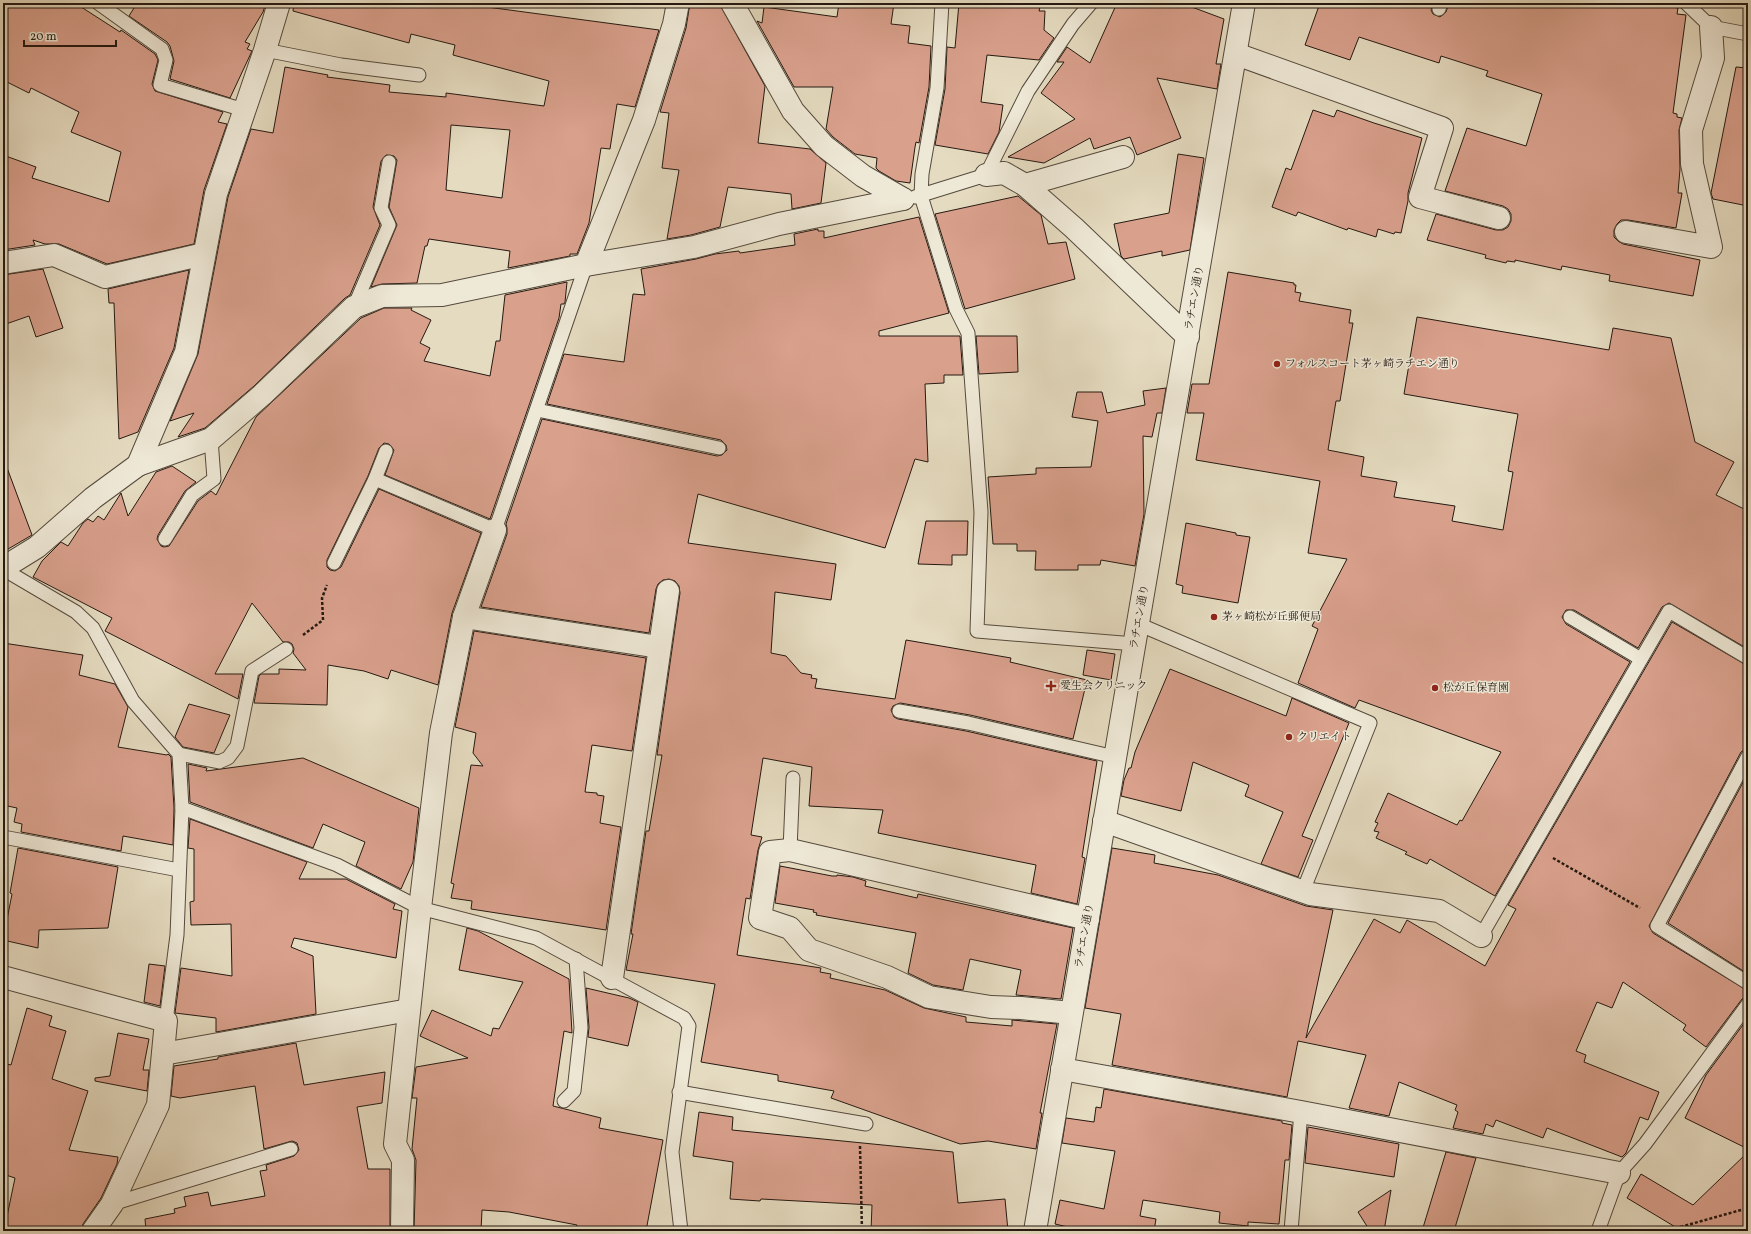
<svg xmlns="http://www.w3.org/2000/svg" width="1751" height="1234" font-family="Vollkorn,'Noto Serif JP',serif">
	<style>
		.building { fill: #d9a08c; stroke: #251911; fill-rule: evenodd }
		.lines { fill: none; stroke-linecap: round; stroke-linejoin: round }
		.lane-casing { stroke: #554a3d; stroke-width: 15 }
		.street-casing { stroke: #554a3d; stroke-width: 24 }
		.path { stroke: #251911; stroke-width: 2.5; stroke-dasharray: 3 2; stroke-linecap: butt }
		.lane { stroke: #eee8d6; stroke-width: 13 }
		.street { stroke: #eee8d6; stroke-width: 22 }
		.poi-dot { fill: #8f2418; stroke: #eee8d6; stroke-width: 1.5 }
		.labels { text-anchor: middle; dominant-baseline: central; stroke-width: 3; stroke-linejoin: round; paint-order: stroke }
		.street-label { font-size: 11px; fill: #251911; stroke: #eee8d6 }
		.poi-label { font-size: 11px; fill: #251911; stroke: #eee8d6; text-anchor: start }
	</style>
	<rect width="100%" height="100%" fill="#e5dbc0"/>
	<filter id="stains"><feTurbulence type="fractalNoise" baseFrequency=".005" numOctaves="4"/><feColorMatrix values="0 0 0 0 .2 0 0 0 0 .09 0 0 0 0 .02 0 0 0 .5 -.17"/></filter>
	<radialGradient id="worn" r=".72"><stop offset=".6" stop-color="#630" stop-opacity="0"/><stop offset="1" stop-color="#630" stop-opacity=".3"/></radialGradient>
	<g class="building">
		<path d="M3 3H75L120 32 121 30 155 54 158 60 152 84 155 91 223 112 218 122 227 124 204 190 194 244 107 264 59 244H45L33 240 35 245 3 250V155L36 167 32 178 109 202 121 152 71 132 79 112 31 88 29 93 3 80Z"/>
		<path d="M137 3H266L263 12 245 42 250 44 247 49 252 51 230 98 170 79 174 61 170 46 167 42 129 16Z"/>
		<path d="M294 3H457L659 30 635 107 617 104 610 149 601 148 589 223 577 254H570V256L508 268 510 251 429 239 427 246H425L417 283 382 284 371 287 397 225 389 207 397 160 394 156 386 155 381 161 373 207 380 225 350 295 345 298 254 386 205 428 178 437 194 413 170 421 198 354 228 197 251 129 273 133 285 67 328 75 327 77 390 85 389 92 446 97V93L544 106 549 81 453 55 455 45 411 34 409 43 293 11ZM451 125 510 130 502 198 446 190Z"/>
		<path d="M690 3H719L765 86 758 143 810 149 826 163 821 203 792 209 791 194 728 187 720 227 691 235 667 239 679 170 662 168 669 113 660 112 686 28Z"/>
		<path d="M839 3H894L891 24 910 26 908 43 931 46 929 87 919 143 916 142 915 147 910 183 896 181 879 171 876 168 877 158 855 154 833 137 826 129 833 87H794L757 21 762 23 764 7 837 17Z"/>
		<path d="M959 3H1034V7H1040L1039 11H1045L1044 30 1054 38 1039 60 987 55 981 102 1003 105 999 132 988 154 935 145 945 89 947 47 955 48Z"/>
		<path d="M1117 3H1181L1224 19 1216 64H1221L1217 89 1157 78 1181 138 1137 155 1130 137 1094 149 1090 138 1044 163 1008 157 1075 119 1041 93 1064 62H1057L1067 47 1090 63Z"/>
		<path d="M1320 3H1433L1431 10 1433 14 1440 17 1446 12 1449 3H1644L1678 8 1677 14 1686 15 1673 113 1677 114V117L1682 118 1679 130 1680 169 1678 193H1682L1676 228 1628 220H1621L1617 224 1614 230V237L1618 241 1623 244 1700 260 1693 296 1609 281 1610 275 1562 266 1561 270 1515 260V262L1507 261 1506 263 1485 258 1486 255 1427 240 1436 214 1496 230H1503L1508 227 1511 221V214L1508 209 1503 206 1445 191 1467 128 1526 146 1542 94 1486 76 1488 71 1441 56 1439 63 1359 37 1350 60 1305 45Z"/>
		<path d="M1736 67 1748 68V206L1713 199 1711 193Z"/>
		<path d="M1313 110 1334 117 1337 110 1374 123 1422 138 1408 193V201L1401 233 1395 232 1394 234 1378 229 1376 237 1348 228 1347 230 1298 212 1296 216 1272 207 1286 168 1291 170Z"/>
		<path d="M1178 154 1204 158 1190 250 1162 256V251L1124 259 1121 256 1114 224 1169 213Z"/>
		<path d="M1018 196 1041 215 1048 244 1066 242 1075 279 965 309 935 214Z"/>
		<path d="M919 217 949 313 879 331V336H960L963 375H944V383L925 384 928 462 915 459 885 548 698 494 688 543 836 564 831 600 775 592 771 653 786 656 801 673 812 675 811 678 817 679 815 688 895 699 906 640 1011 658 1010 662 1087 680 1073 739 970 715 900 703 893 706 891 710 894 717 898 719 966 731 1097 761 1082 857 1085 858 1077 904 1031 893 1036 865 878 833 883 810 809 806 812 767 763 758 751 835 762 837 758 850 750 899 746 898 737 955 821 968 820 972 831 974 830 978 885 990 924 1008 966 1017V1022L1012 1026V1020L1057 1024 1040 1113H1042L1036 1149 988 1141 960 1144 831 1098 834 1091 778 1081V1075L701 1062 715 984 626 970 633 934H631L646 831H649L662 755H657L680 593 679 586 675 581 669 579 663 580 658 584 656 589 649 633 481 607 507 534V528L506 524 542 419 717 456 722 455 727 450 726 445 721 440 547 404 564 354 624 362 633 294 645 295 641 269 696 259 715 254 739 251 740 253 795 245 794 234 818 229V231H824V238Z"/>
		<path d="M43 269 63 328 36 337 29 316 3 325V275Z"/>
		<path d="M189 270 174 348 138 432 119 439 114 303H109L108 289Z"/>
		<path d="M1228 272 1294 283V285H1296L1295 292 1301 293 1299 301 1351 310 1349 323H1353L1348 352 1340 401H1336L1328 450 1364 457 1361 476 1397 482 1394 497 1455 506 1452 521 1503 530 1513 472 1508 471 1518 414 1404 394 1417 317 1609 350 1613 328 1671 338 1695 442 1734 462 1716 495 1748 511V649L1669 603 1662 607 1638 648 1574 610H1566L1562 617 1566 624 1630 662 1495 896 1430 859 1427 864 1405 854 1407 852 1376 838 1379 832 1374 831 1378 823 1375 822 1388 793 1457 825 1460 820 1462 821 1501 752 1359 700 1355 708 1298 683 1318 629 1312 626 1347 559 1308 553 1320 481 1196 460 1204 413H1187L1192 384H1209Z"/>
		<path d="M567 282 565 302 564 304H561L559 318 490 519 385 475 394 450 389 444 384 443 379 448 368 476 327 560V567L330 570 335 571 341 567 379 489 481 533 452 613 438 685 391 670 388 679 364 671 328 665 327 705 254 703 259 676 261 674H279V669L306 670 293 653 294 649 292 644 289 642H283L252 603 215 674H243L238 699 105 631 112 618 33 577 42 561 61 542 68 546 83 523 88 519 93 522 98 516 104 520 121 493 128 516 156 472 172 466 196 482 185 491 158 535 157 539 161 546 164 547 169 546 198 501 211 491 216 495 256 417 361 318 384 308H412L411 310 431 320 420 343 430 348 424 361 490 376 496 341H500L505 295Z"/>
		<path d="M976 336H1017L1018 372 979 374Z"/>
		<path d="M1166 388 1162 413H1157L1152 437 1143 436 1144 514 1135 566 1101 560 1100 565H1078V570H1035L1036 551H1017V544H993L988 477 1036 474V468L1091 467 1098 421 1072 417 1077 392H1102L1107 413 1145 405 1143 391Z"/>
		<path d="M3 465H6L32 535 3 552Z"/>
		<path d="M926 521H968L967 555H952V565L918 564Z"/>
		<path d="M1186 523 1236 533V535L1250 537 1238 603 1182 593 1183 586 1176 584Z"/>
		<path d="M1672 622 1748 666V748L1741 752 1649 926 1653 933 1748 991V996L1742 999 1706 1047 1683 1030 1686 1025 1623 982 1612 1008 1597 1002 1576 1051 1586 1055 1584 1062 1659 1092 1648 1120 1640 1117 1626 1153 1622 1157 1547 1128 1543 1138 1496 1120 1493 1127 1486 1124 1483 1134 1453 1128 1458 1112 1455 1110 1457 1105 1399 1082 1389 1116 1349 1108 1366 1055 1298 1041 1287 1097 1112 1065 1121 1014 1085 1008 1112 848 1155 855 1154 863 1218 875 1306 906 1333 910 1306 1038 1374 919 1400 933 1407 920 1485 966 1516 909 1508 905Z"/>
		<path d="M474 631 646 658 632 751 592 745 585 792 597 793V795L604 796 600 823 621 827 606 930 471 909 472 901 451 898 454 884 451 883 471 765 483 766 473 753 476 733 455 727Z"/>
		<path d="M3 643 83 655 79 675 115 684 128 707 118 747 167 755 168 754 171 757 174 808 173 845 123 836 121 851 21 832 22 824 14 822 17 808 3 805Z"/>
		<path d="M1087 650 1115 654 1111 680 1083 675Z"/>
		<path d="M1170 669 1286 716 1292 698 1349 723 1302 836 1313 840 1298 877 1261 864 1283 812 1245 796 1249 785 1193 762 1181 811 1121 796 1124 780 1129 768H1131L1135 752Z"/>
		<path d="M189 704 230 715 214 753 183 747 175 737Z"/>
		<path d="M303 758 419 808 413 862 401 889 356 866 365 842 323 824 313 848 190 802 188 764 207 768 206 771Z"/>
		<path d="M1748 773V974L1668 923Z"/>
		<path d="M190 819 307 862 299 879H346L395 904 393 909 402 911 396 958 294 938 291 947 313 956 316 1014 216 1032V1018L175 1013 181 968 232 976 231 924 191 925 190 902 194 901V849L188 848Z"/>
		<path d="M18 848 118 867 108 928 39 930 38 948 3 940 12 894 10 893Z"/>
		<path d="M780 866 832 876H837V875L853 877 866 881 865 886 917 898 918 894 1073 928 1061 999 1016 995 1021 970 970 959 963 990 933 985 908 973 916 933 816 915 817 913 813 912 814 910 775 903Z"/>
		<path d="M467 928 478 931 569 979 572 1033 564 1031 553 1106 601 1118 599 1128 663 1140 646 1231H577V1225L509 1212 482 1210 481 1231H414L416 1160 412 1149 417 1098H412L416 1067 468 1058 420 1036 432 1010 491 1036 493 1028 499 1029 523 982 459 970Z"/>
		<path d="M149 964 165 966 160 1006 144 1002Z"/>
		<path d="M586 988 629 998 638 1002 628 1046 588 1037 589 1027Z"/>
		<path d="M27 1008 52 1016 49 1026 66 1031 52 1079 88 1091 69 1150 118 1157 117 1164 101 1198 83 1224 81 1231H4L15 1178 3 1174V1063L11 1065Z"/>
		<path d="M1748 1018V1149L1685 1118 1706 1075Z"/>
		<path d="M118 1033 149 1039 143 1070H149L147 1091 95 1081V1078L110 1076Z"/>
		<path d="M296 1043 304 1085 385 1072 382 1103 357 1107 368 1169H390V1231H146L145 1219 175 1213 174 1209 186 1206 184 1197 208 1192 211 1206 265 1196 260 1171 267 1170 266 1165 294 1156 299 1150 297 1143 292 1141 264 1149 255 1086 180 1098 171 1096 174 1066 218 1059V1057Z"/>
		<path d="M1104 1089 1282 1121V1123L1292 1125 1289 1160H1285L1279 1224 1248 1222V1226L1219 1223 1220 1212 1143 1200 1140 1216 1156 1219 1154 1231H1067L1068 1227 1055 1224 1060 1200 1104 1209 1115 1151 1062 1143 1066 1118 1094 1122 1096 1107 1101 1108Z"/>
		<path d="M699 1112 733 1117 732 1130 953 1152 958 1203 1005 1199 1008 1231H871L872 1205 761 1199 760 1201 730 1199 733 1162 693 1156Z"/>
		<path d="M1308 1127 1399 1144 1394 1177 1305 1163Z"/>
		<path d="M1446 1152 1476 1158 1454 1231H1422Z"/>
		<path d="M1748 1152V1231H1682L1627 1198 1641 1174 1693 1205Z"/>
		<path d="M1391 1190 1384 1231H1370L1358 1212Z"/>
	</g>
	<g class="lines">
		<g class="lane-casing">
			<g id="lane">
				<path d="M98 3 162 49 166 60 160 85 244 110"/>
				<path d="M942 3 937 88 922 174 921 196 956 309 968 333 981 512 977 631 1135 644"/>
				<path d="M1686 3 1711 27 1748 34"/>
				<path d="M1439 9 1441 3"/>
				<path d="M265 50 341 65 419 75"/>
				<path d="M915 197 986 175 1028 91 1073 24 1091 3"/>
				<path d="M354 307 389 225 381 208 389 162"/>
				<path d="M537 410 719 448"/>
				<path d="M375 479 495 530 586 265"/>
				<path d="M165 539 192 495 214 479 211 439"/>
				<path d="M334 563 375 479 386 451"/>
				<path d="M3 569 76 612 93 628 133 701 179 754 182 808 177 935 166 1021"/>
				<path d="M1570 617 1641 659"/>
				<path d="M1138 624 1370 723 1303 891"/>
				<path d="M899 711 968 723 1115 757"/>
				<path d="M179 754 219 762 228 758 237 746 252 671 286 649"/>
				<path d="M1748 756 1657 926 1748 983"/>
				<path d="M182 808 337 865 420 908 536 938 684 1018 689 1026 672 1152 681 1231"/>
				<path d="M3 837 179 870"/>
				<path d="M790 850 793 778"/>
				<path d="M1481 936 1669 611 1748 658"/>
				<path d="M679 1092 866 1124"/>
				<path d="M564 1101 574 1091 581 1028 576 959"/>
				<path d="M112 1204 291 1149"/>
				<path d="M1291 1231 1301 1112"/>
				<path d="M1598 1231 1619 1173 1645 1144 1748 1004"/>
			</g>
		</g>
		<g class="street-casing">
			<g id="street">
				<path d="M732 3 793 111 824 146 863 176 903 199"/>
				<path d="M1236 54 1442 128 1420 197 1499 218"/>
				<path d="M986 175 1004 173 1025 185 1123 157"/>
				<path d="M1025 185 1074 228 1188 337"/>
				<path d="M1626 232 1711 247 1692 164 1691 130 1713 58 1711 27"/>
				<path d="M3 263 54 255 105 277 204 254"/>
				<path d="M586 265 644 120 674 24 678 3"/>
				<path d="M138 465 211 439 262 395 354 307 382 296 442 295 586 265 694 247 779 224 903 199"/>
				<path d="M3 568 37 547 93 498 138 465 186 352 216 194 265 50 279 3"/>
				<path d="M464 617 659 647"/>
				<path d="M1104 821 1310 894 1439 911 1481 936"/>
				<path d="M3 977 166 1021 158 1105 112 1204 93 1231"/>
				<path d="M612 978 668 591"/>
				<path d="M1071 1013 1021 1008 991 1007 929 997 887 977 809 950 790 928 760 918 770 852 790 850 1088 919"/>
				<path d="M163 1054 409 1010"/>
				<path d="M1062 1069 1301 1112 1619 1173"/>
				<path d="M402 1231 403 1160 395 1144 420 908 441 733 464 617 495 530"/>
				<path d="M1035 1231C1102 821 1176 413 1244 3"/>
			</g>
		</g>
		<g class="path">
			<path d="M303 635 323 620 322 598 327 585"/>
			<path d="M1553 858 1640 908"/>
			<path d="M860 1146 862 1231"/>
			<path d="M1666 1231 1748 1208"/>
		</g>
		<use href="#lane" class="lane"/>
		<use href="#street" class="street"/>
	</g>
	<g class="poi-dot">
		<circle cx="1277" cy="364" r="4"/>
		<circle cx="1214" cy="617" r="4"/>
		<path d="M1049 680h4v4h4v4h-4v4h-4v-4h-4v-4h4z"/>
		<circle cx="1435" cy="688" r="4"/>
		<circle cx="1289" cy="737" r="4"/>
	</g>
	<g class="labels">
		<g class="street-label">
			<text transform="translate(1195 298) rotate(-80)">ラチエン通り</text>
			<text transform="translate(1140 617) rotate(-80)">ラチエン通り</text>
			<text transform="translate(1085 936) rotate(-80)">ラチエン通り</text>
		</g>
		<g class="poi-label">
			<text x="1285" y="364">フォルスコート茅ヶ崎ラチエン通り</text>
			<text x="1222" y="617">茅ヶ崎松が丘郵便局</text>
			<text x="1060" y="686">愛生会クリニック</text>
			<text x="1443" y="688">松が丘保育園</text>
			<text x="1297" y="737">クリエイト</text>
		</g>
	</g>
	<rect width="1751" height="1234" fill="none" stroke="#e5dbc0" stroke-width="16"/>
	<rect x="4" y="4" width="1743" height="1226" fill="none" stroke="#251911" stroke-width="2"/>
	<rect x="8" y="8" width="1735" height="1218" fill="none" stroke="#251911"/>
	<path d="M24 40v6h92v-6" fill="none" stroke="#251911" stroke-width="2"/>
	<text x="30" y="40" font-size="12" fill="#251911" stroke="#eee8d6" stroke-width="3" paint-order="stroke">20 m</text>
	<rect width="100%" height="100%" filter="url(#stains)"/>
	<rect width="100%" height="100%" fill="url(#worn)"/>
</svg>
